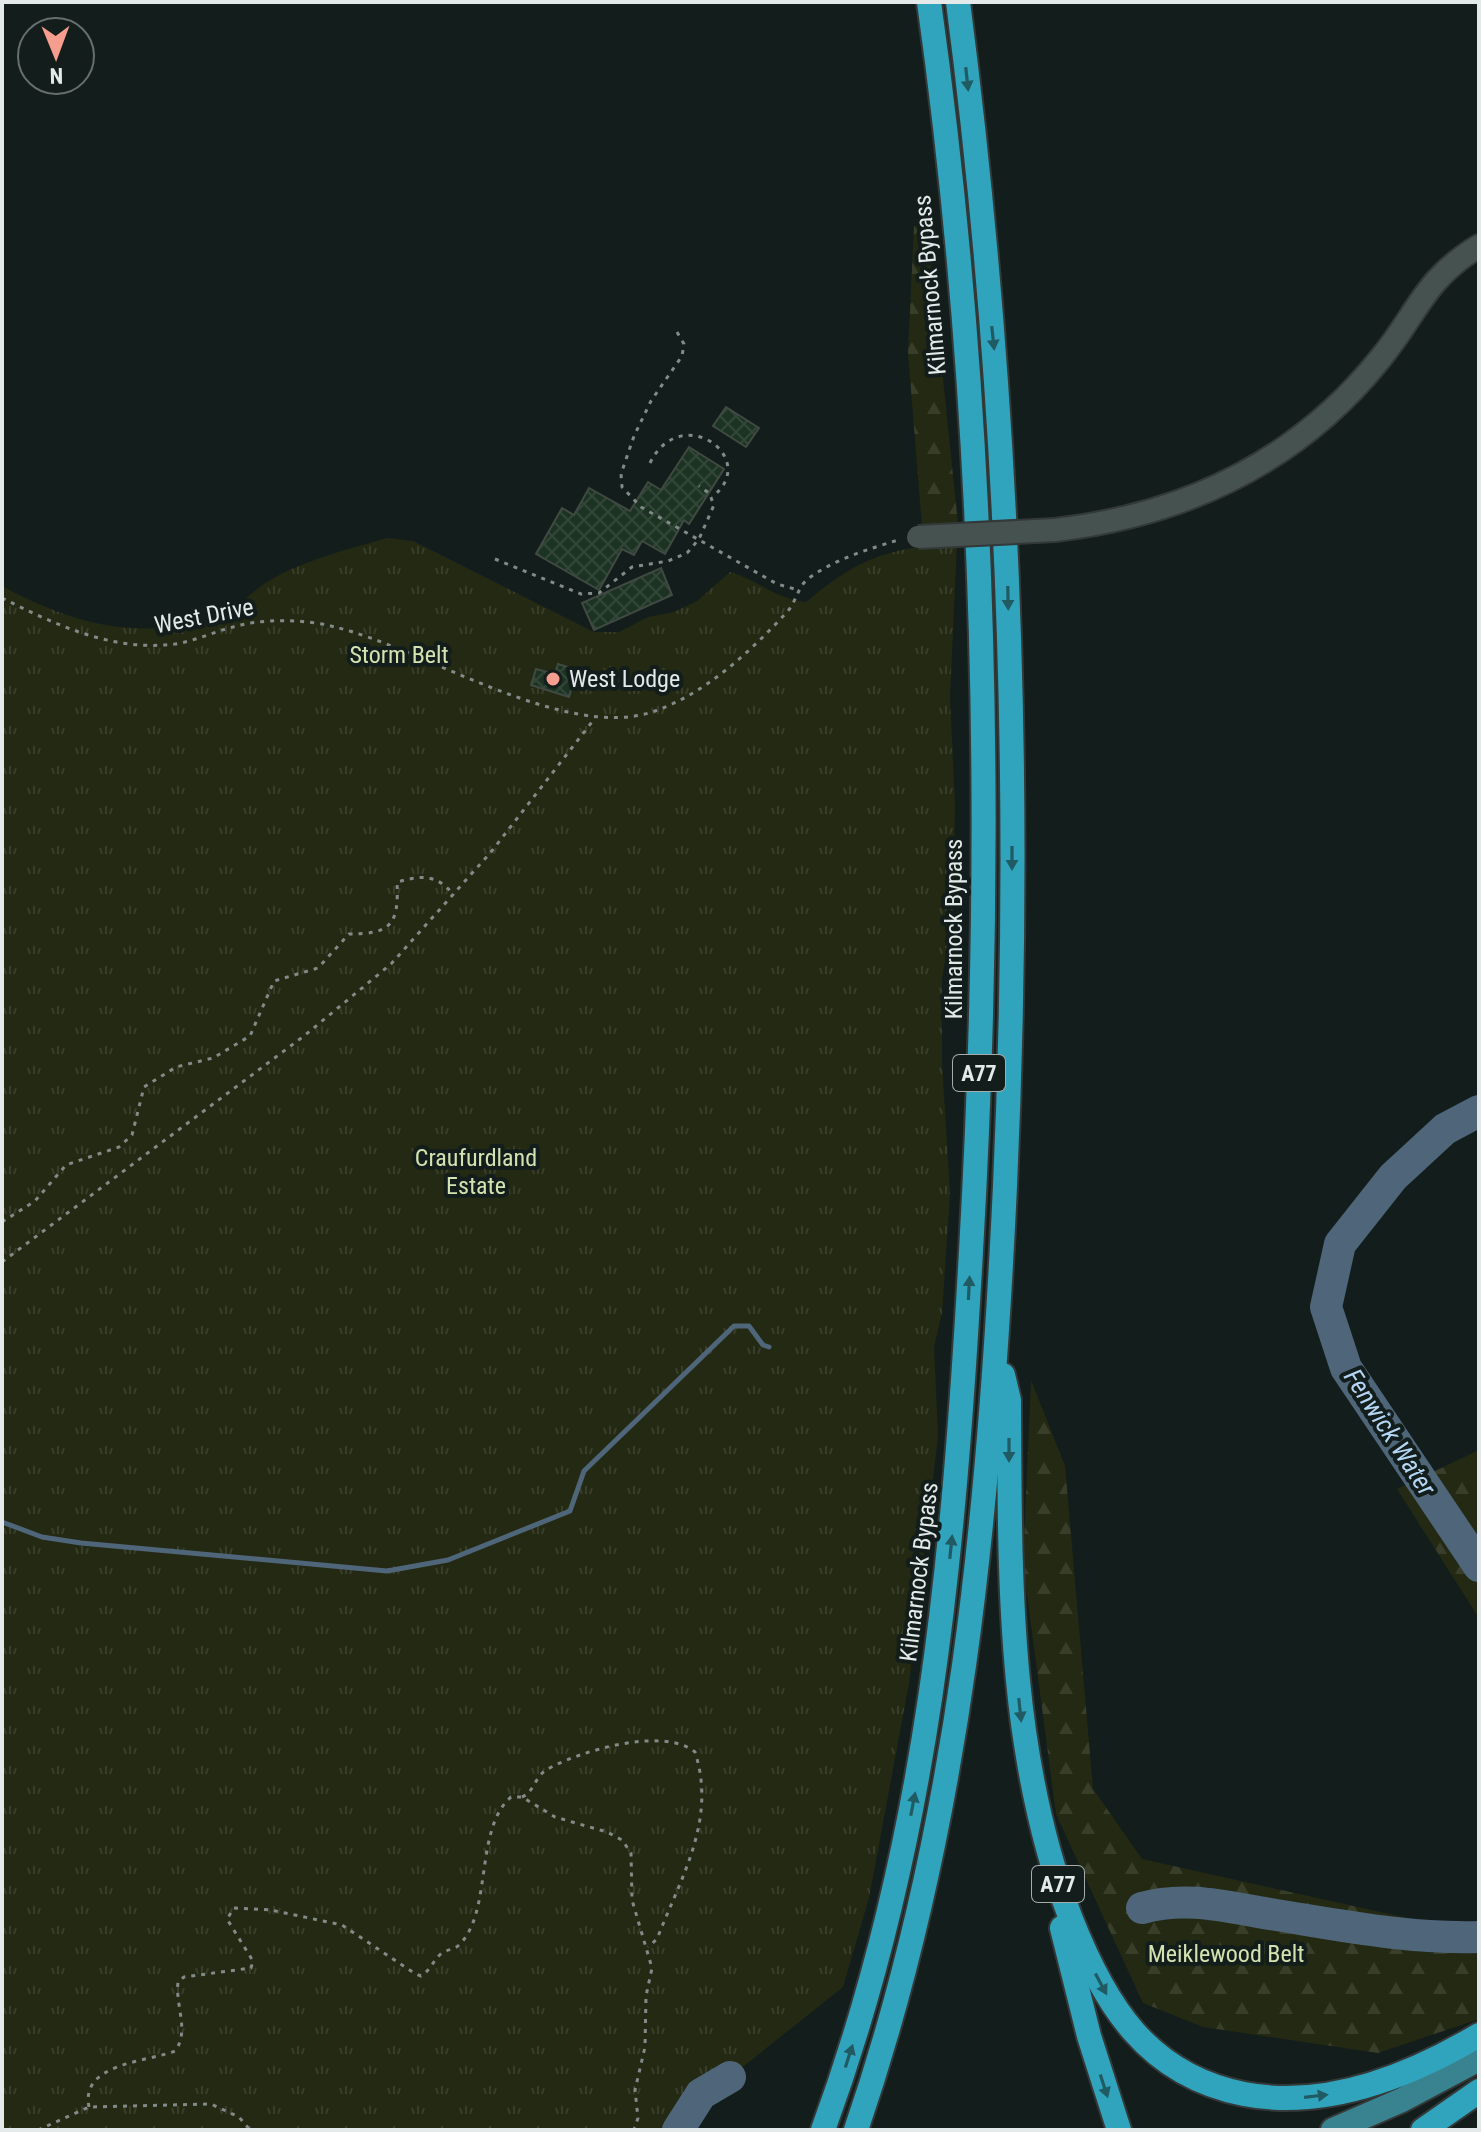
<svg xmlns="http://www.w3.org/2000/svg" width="1481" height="2132" font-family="'Roboto Condensed',sans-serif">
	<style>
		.forest { fill: url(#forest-firs) }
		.park { fill: url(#park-tufts) }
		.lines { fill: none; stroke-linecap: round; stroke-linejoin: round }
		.stream { stroke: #4f6579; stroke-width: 5 }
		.river { stroke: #4f6579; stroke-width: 32 }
		.building { fill: url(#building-cross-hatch); stroke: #404942; stroke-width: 2 }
		.minor-casing { stroke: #333938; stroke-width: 26 }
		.major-casing { stroke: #333938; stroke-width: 28 }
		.highway-casing { stroke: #333938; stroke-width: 28 }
		.path { stroke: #828b89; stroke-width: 3; stroke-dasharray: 4 6; stroke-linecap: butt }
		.minor { stroke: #465250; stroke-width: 22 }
		.major { stroke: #398391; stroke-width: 24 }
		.highway { stroke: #30a4bc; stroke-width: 24 }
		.minor-bridge-casing { stroke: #333938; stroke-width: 26; stroke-linecap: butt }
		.minor-bridge { stroke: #465250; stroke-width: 22 }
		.oneway { fill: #205a63 }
		.poi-dot { fill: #f59d8e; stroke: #131d1b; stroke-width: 3 }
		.labels { text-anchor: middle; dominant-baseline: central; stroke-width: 8; stroke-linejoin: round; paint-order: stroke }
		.shield { fill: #131d1b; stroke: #a5acab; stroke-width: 2 }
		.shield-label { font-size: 22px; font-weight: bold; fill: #e3eae9 }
		.street-label { font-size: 24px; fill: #e3eae9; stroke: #131d1b }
		.park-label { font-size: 24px; fill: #d2e3af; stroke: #131d1b }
		.poi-label { font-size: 24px; fill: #e3eae9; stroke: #131d1b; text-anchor: start }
		.water-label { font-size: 26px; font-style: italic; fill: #b5d7f6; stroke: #131d1b }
	</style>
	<defs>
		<pattern id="forest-firs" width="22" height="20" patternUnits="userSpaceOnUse" patternTransform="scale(2)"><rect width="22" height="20" fill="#232912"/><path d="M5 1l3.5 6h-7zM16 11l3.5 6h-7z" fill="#383e29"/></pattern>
		<pattern id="park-tufts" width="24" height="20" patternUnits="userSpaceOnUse" patternTransform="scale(2)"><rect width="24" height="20" fill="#232912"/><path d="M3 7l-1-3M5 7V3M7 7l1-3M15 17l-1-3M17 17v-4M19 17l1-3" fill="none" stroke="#383e29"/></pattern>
		<pattern id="building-cross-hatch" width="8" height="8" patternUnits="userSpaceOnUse" patternTransform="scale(2)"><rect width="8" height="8" fill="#1c3323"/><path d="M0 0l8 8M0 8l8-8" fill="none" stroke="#324738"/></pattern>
	</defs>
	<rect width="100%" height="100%" fill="#131d1b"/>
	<g class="forest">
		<path d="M927 224 958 524 922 526 908 353 914 226Z"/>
		<path d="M1031 1380 1065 1466 1093 1789 1142 1859 1466 1931 1479 1925V2019L1378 2053 1203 2027 1143 2003 1056 1814 1023 1564Z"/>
		<path d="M1479 1450V1618L1397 1489Z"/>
	</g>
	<path class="park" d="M387 538 413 541 594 632H619L648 617 674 612 697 601 730 572C759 581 777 599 806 602 861 557 885 549 957 543L950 696 955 806 953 912 942 979V1063L950 1193 942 1313 934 1347 938 1436 909 1683 869 1898 843 1987 730 2077 701 2094 678 2130H2V586C82 629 149 643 236 611 263 569 340 552 387 538Z"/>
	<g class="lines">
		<path class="stream" d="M2 1522 42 1537 81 1543 387 1571 448 1560 570 1511 584 1471 734 1326H749L763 1345 769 1347"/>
		<g class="river">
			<path d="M1479 1111 1445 1129 1393 1177 1340 1244 1326 1307 1346 1368 1479 1566"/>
			<path d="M1142 1908C1188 1895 1230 1908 1276 1915 1344 1926 1410 1939 1479 1937"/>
			<path d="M678 2130 701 2094 730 2077"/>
		</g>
	</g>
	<g class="building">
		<path d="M726 407 759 428 746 447 713 426Z"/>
		<path d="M689 447 724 469 689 524 684 520 665 554 642 541 634 555 622 549 599 590 536 554 562 508 574 515 589 488 630 511 648 482 661 490Z"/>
		<path d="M661 568 672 595 594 630 582 603Z"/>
		<path d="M558 664 577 670 569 697 531 685 536 669 555 674Z"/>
	</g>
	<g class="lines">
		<g class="minor-casing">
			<path id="minor" d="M1055 530C1184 515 1297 462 1380 359 1418 313 1423 280 1479 246"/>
		</g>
		<g class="major-casing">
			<path id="major" d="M1333 2130 1402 2100 1479 2059"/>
		</g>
		<g class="highway-casing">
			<g id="highway">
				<path d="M1003 1375 1009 1400C1010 1576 1007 1752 1071 1919 1105 2005 1147 2075 1244 2094 1326 2110 1410 2076 1479 2035"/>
				<path d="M1062 1928 1089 2036 1119 2130"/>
				<path d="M823 2130C929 1841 954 1555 971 1251 995 835 987 415 929 2"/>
				<path d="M856 2130C961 1824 990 1507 1005 1186 1023 791 1009 394 958 2"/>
				<path d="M1423 2130 1479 2091"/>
			</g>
		</g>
		<g class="path">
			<path d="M677 332 684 344 682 356 651 401 634 436 621 474 622 487 641 507 777 584 798 590"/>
			<path d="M650 463C681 400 762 459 712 497"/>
			<path d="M495 559 581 594 599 593 632 567 668 561 687 553 699 539 714 505 709 493 699 486"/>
			<path d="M2 598C56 625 113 652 175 644 195 641 213 632 233 627 264 618 304 619 335 627 423 648 563 741 652 712 704 695 750 652 787 612 797 601 797 587 809 578 835 559 869 549 898 540"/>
			<path d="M2 1222 35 1201 66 1165 119 1147 132 1135 144 1087 176 1067 213 1058 250 1036 274 981 318 968 349 934C391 934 399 925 397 882 423 875 436 874 454 895"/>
			<path d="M2 1262 304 1036 391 964 491 852 595 718"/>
			<path d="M522 1797C534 1792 535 1777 546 1770 579 1751 663 1726 695 1752 717 1820 681 1877 657 1939L648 1947"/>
			<path d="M89 2107C80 2063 147 2062 175 2051 190 2031 175 2006 178 1982L184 1977 251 1968 253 1961 227 1919 234 1908 271 1910 342 1925 414 1973 421 1976C431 1970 433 1960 442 1953 448 1949 454 1950 459 1945 493 1912 474 1829 511 1797H522L555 1817 607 1832 622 1840 631 1853 632 1900 652 1968 646 1996 645 2047 635 2090 638 2118 634 2130"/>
			<path d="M38 2130 89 2107 211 2104 239 2117 250 2130"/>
		</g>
		<use href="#minor" class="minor"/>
		<use href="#major" class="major"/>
		<use href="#highway" class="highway"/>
		<g class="minor-bridge-casing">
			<path id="minor-bridge" d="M918 537 1055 530"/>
		</g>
		<use href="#minor-bridge" class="minor-bridge"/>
	</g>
	<defs><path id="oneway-solid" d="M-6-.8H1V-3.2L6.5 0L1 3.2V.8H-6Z" transform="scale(2)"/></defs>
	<g class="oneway">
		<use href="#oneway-solid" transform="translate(967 79) rotate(84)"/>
		<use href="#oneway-solid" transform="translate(993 338) rotate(84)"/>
		<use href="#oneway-solid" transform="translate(1008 598) rotate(89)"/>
		<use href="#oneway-solid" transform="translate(1012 858) rotate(90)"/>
		<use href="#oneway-solid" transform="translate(969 1288) rotate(-87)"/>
		<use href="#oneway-solid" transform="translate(1009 1450) rotate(90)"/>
		<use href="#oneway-solid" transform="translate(951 1547) rotate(-84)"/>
		<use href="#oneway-solid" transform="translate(1020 1710) rotate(84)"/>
		<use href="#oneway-solid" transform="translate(913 1804) rotate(-79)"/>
		<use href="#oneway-solid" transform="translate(1101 1984) rotate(62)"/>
		<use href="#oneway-solid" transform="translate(849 2056) rotate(-72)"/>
		<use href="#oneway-solid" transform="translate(1104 2086) rotate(72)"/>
		<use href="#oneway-solid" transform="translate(1316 2096) rotate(-7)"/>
	</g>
	<circle class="poi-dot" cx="553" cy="679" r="8"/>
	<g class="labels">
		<g class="shield">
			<rect x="953" y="1055" width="52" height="36" rx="6"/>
			<rect x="1032" y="1866" width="52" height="36" rx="6"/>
		</g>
		<g class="shield-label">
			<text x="979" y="1073">A77</text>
			<text x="1058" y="1884">A77</text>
		</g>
		<g class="street-label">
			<text transform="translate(930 285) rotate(-95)">Kilmarnock Bypass</text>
			<text transform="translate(204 616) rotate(-11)">West Drive</text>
			<text transform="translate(954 929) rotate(-90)">Kilmarnock Bypass</text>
			<text transform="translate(919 1572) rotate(-83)">Kilmarnock Bypass</text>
		</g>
		<g class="park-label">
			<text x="399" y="655">Storm Belt</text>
			<text x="476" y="1158">Craufurdland<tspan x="476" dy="28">Estate</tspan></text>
			<text x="1226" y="1954">Meiklewood Belt</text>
		</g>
		<g class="poi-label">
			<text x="569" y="679">West Lodge</text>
		</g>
		<g class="water-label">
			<text transform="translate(1390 1432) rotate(57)">Fenwick Water</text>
		</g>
	</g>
	<rect width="1481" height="2132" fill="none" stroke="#e3eae9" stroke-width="8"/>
	<g transform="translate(56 56) rotate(179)"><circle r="38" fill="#131d1b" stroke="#666f6d" stroke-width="2"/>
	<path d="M0-6L14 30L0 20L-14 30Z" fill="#f59d8e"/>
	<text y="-12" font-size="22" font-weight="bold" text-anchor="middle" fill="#e3eae9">N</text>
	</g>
</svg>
